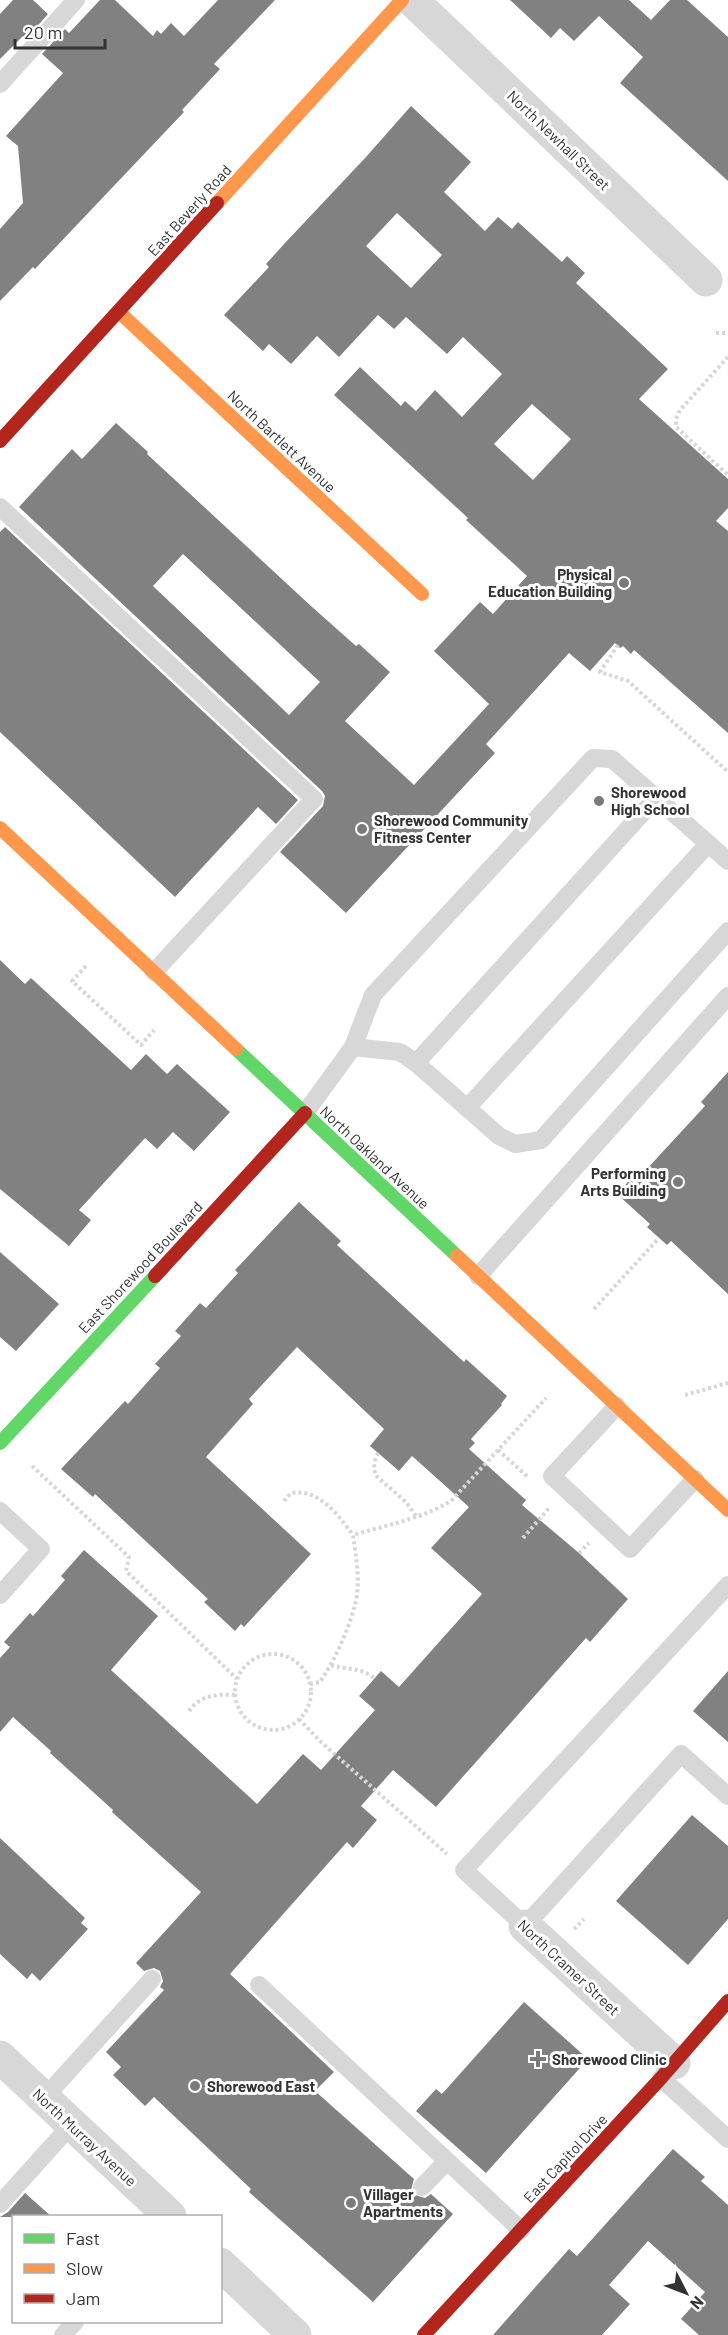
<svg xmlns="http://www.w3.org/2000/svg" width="728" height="2335" font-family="Barlow,sans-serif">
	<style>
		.building { fill: #818181; fill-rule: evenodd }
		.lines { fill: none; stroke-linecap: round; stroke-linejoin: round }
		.path { stroke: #d6d6d6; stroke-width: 4; stroke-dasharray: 3 3; stroke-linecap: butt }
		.lane { stroke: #d7d7d7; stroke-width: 18 }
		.street { stroke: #d7d7d7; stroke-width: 33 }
		.fast { stroke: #63d668; stroke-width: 14 }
		.slow { stroke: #ff974d; stroke-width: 14 }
		.jam { stroke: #b3261e; stroke-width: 14 }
		.poi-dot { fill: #7a7a7a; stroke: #fff; stroke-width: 2 }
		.labels { text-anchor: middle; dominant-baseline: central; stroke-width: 6; stroke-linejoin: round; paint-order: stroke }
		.street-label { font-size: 15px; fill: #333; stroke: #fff }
		.poi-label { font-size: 15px; font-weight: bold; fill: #333; stroke: #fff; text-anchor: start }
	</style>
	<rect width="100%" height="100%" fill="#fff"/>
	<g class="building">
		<path d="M13 0H33L48 14 26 39 23 36 0 59V14Z"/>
		<path d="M100 0H115L153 36 157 30 161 34 171 23 184 36 218 0H275L214 64 220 69 182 110 184 112 35 269 33 267 0 301V229L23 203 18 146 6 136 63 73 42 54 65 29 69 33Z"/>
		<path d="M510 0H629L651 20 670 0H687L728 37V181L620 83 643 57 599 16 574 41 560 28 551 38Z"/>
		<path d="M411 106 471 162 444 192 485 231 498 217 512 229 518 222 562 262 567 256 585 273 576 283 668 369 639 399 728 479V508L716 521 728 531V733L634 650 631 654 623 646 620 648 615 643 590 671 569 653 486 744 495 753 346 913 280 852 323 806 325 796 322 791 19 507 72 449 82 459 116 423 148 452 147 454 311 606 356 646 359 644 390 672 345 721 414 785 489 704 434 651 480 602 493 614 527 576 466 520 468 518 334 395 360 367 401 406 405 401 416 411 435 390 462 417 502 374 463 337 447 354 406 317 394 329 378 315 339 357 317 336 291 364 269 344 263 351 224 315 269 267 266 264 285 243 366 157ZM397 213 442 255 411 288 366 246ZM532 404 571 439 533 480 494 444ZM183 554 320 682 289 715 153 586Z"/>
		<path d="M5 527 298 800 276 824 258 807 175 897 0 732V532Z"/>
		<path d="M0 960 25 984 31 978 131 1070 146 1054 167 1074 177 1064 230 1112 194 1151 173 1132 157 1149 145 1138 79 1210 91 1220 69 1246 0 1189Z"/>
		<path d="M728 1072V1294L671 1241 667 1245 647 1227 650 1224 617 1194 641 1168 645 1171 705 1106 701 1102Z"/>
		<path d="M299 1202 341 1241 337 1245 464 1362 466 1359 507 1396 501 1404 502 1405 471 1439 475 1443 469 1449 526 1500 522 1505 579 1553 628 1599 590 1642 586 1638 436 1807 393 1770 361 1806 377 1820 353 1848 347 1842 230 1974 334 2072 315 2091 414 2179 411 2190 415 2195 425 2198 431 2194 453 2214 373 2302 249 2192 251 2189 154 2097 145 2106 113 2075 121 2067 106 2052 164 1990 160 1987 163 1981 160 1971 154 1968 144 1971 136 1963 201 1892 112 1812 113 1810 50 1753 51 1751 13 1717 0 1732V1658L10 1647 4 1642 30 1613 33 1616 65 1580 61 1576 84 1550 158 1616 111 1670 257 1804 303 1754 321 1770 375 1710 359 1696 381 1671 399 1687 482 1594 431 1548 469 1507 412 1456 399 1471 370 1446 384 1429 297 1347 249 1399 253 1404 206 1457 311 1554 244 1627 241 1624 235 1631 204 1602 208 1599 95 1494 93 1497 61 1469 125 1401 128 1404 160 1368 155 1364 181 1336 175 1331 200 1303 206 1308 238 1273 235 1270Z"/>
		<path d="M0 1252 59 1304 16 1351 0 1337Z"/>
		<path d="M728 1671V1742L693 1711Z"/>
		<path d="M692 1815 728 1846V1919L688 1965 616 1901Z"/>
		<path d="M0 1838 85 1918 81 1923 88 1929 40 1981 32 1973 27 1979 0 1954Z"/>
		<path d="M524 2002 588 2059 486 2173 416 2111 436 2089 442 2094Z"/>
		<path d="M673 2149 705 2177 701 2181 728 2205V2335H699L681 2319 705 2292 648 2241 609 2285 630 2304 602 2335H493L569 2249 577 2256Z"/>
		<path d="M25 2193 52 2217H0L8 2212Z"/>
	</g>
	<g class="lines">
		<g class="path">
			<path d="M716 333H728"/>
			<path d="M728 357 680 410 676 419V427L728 475"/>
			<path d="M618 645 600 672 628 681 728 772"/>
			<path d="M86 966 72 981 141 1045 154 1030"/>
			<path d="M594 1309 659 1238"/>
			<path d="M685 1395 728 1383"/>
			<path d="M498 1450 529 1478"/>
			<path d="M378 1453 374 1463 375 1475 406 1502 417 1517"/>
			<path d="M32 1466 129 1557 126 1571 237 1679"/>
			<path d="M284 1501 291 1493C319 1488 338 1515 353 1535"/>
			<path d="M523 1538 550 1507"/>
			<path d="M579 1553 589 1543"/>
			<circle cx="273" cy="1692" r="38"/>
			<path d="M331 1665C347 1670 361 1667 374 1678"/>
			<path d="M310 1684 320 1682C335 1660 348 1631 355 1605 361 1583 356 1556 353 1535 387 1525 421 1519 451 1501L546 1398"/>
			<path d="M189 1711C200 1695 217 1694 236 1695"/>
			<path d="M299 1719 320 1741 447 1854"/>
			<path d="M574 1929 584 1919"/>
		</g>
		<g class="lane">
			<path d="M0 84 76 0"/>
			<path d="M0 507 314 799 154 972"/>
			<path d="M353 1047 400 1052 416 1063 499 1136 515 1144 541 1140 728 931"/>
			<path d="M416 1063 656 798"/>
			<path d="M467 1108 708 844"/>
			<path d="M305 1113 353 1047 373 995 593 758 612 759 728 861"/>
			<path d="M478 1276 728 996"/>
			<path d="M617 1406 552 1476 630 1549 695 1479"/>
			<path d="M0 1511 41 1549 0 1595"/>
			<path d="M728 1585 464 1870 525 1926 681 1754 728 1796"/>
			<path d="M259 1985 521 2230"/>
			<path d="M661 2078 728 2139"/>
			<path d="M44 2098 152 1979"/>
			<path d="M422 2187 447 2161"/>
			<path d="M0 2204 72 2124"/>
			<path d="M63 2335 75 2322"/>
		</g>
		<g class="street">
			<path d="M412 0 706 280"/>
			<path d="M525 1926 674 2063"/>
			<path d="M0 2057 170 2216"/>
			<path d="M220 2264 295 2335"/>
		</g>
		<g class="fast">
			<path d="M236 1049 457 1256"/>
			<path d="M0 1443 155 1276"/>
		</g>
		<g class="slow">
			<path d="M217 203 402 0"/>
			<path d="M119 312 422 594"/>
			<path d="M0 828 236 1049"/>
			<path d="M457 1256 728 1510"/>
		</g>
		<g class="jam">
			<path d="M0 441 217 203"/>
			<path d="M155 1276 305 1113"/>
			<path d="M424 2335 661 2078 728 2001"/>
		</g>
	</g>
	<g class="poi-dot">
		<circle cx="624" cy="583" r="6"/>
		<circle cx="599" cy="801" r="6"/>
		<circle cx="362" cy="829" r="6"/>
		<circle cx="678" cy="1182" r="6"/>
		<path d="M535 2050h6v6h6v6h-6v6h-6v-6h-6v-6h6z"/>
		<circle cx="195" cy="2086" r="6"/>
		<circle cx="351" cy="2203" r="6"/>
	</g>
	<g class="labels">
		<g class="street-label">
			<text transform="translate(559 140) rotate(44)">North Newhall Street</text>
			<text transform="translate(189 210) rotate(-48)">East Beverly Road</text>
			<text transform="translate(282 441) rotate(43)">North Bartlett Avenue</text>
			<text transform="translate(375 1157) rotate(43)">North Oakland Avenue</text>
			<text transform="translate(140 1267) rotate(-47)">East Shorewood Boulevard</text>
			<text transform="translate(569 1967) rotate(43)">North Cramer Street</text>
			<text transform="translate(85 2137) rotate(43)">North Murray Avenue</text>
			<text transform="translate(565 2158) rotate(-47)">East Capitol Drive</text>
		</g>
		<g class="poi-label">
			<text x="612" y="574" text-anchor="end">Physical<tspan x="612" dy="17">Education Building</tspan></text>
			<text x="611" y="792">Shorewood<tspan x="611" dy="17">High School</tspan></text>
			<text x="374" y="820">Shorewood Community<tspan x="374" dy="17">Fitness Center</tspan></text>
			<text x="666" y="1173" text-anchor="end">Performing<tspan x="666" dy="17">Arts Building</tspan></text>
			<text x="552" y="2059">Shorewood Clinic</text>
			<text x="207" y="2086">Shorewood East</text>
			<text x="363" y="2194">Villager<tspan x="363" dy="17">Apartments</tspan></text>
		</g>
	</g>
	<rect x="12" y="2215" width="210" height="108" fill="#ffffff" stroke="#adadad" stroke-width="1.5"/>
	<rect x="24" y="2234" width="30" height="9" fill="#63d668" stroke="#adadad" stroke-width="1.5"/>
	<text x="66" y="2245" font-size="18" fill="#333333">Fast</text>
	<rect x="24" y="2264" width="30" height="9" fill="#ff974d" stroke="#adadad" stroke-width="1.5"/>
	<text x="66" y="2275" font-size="18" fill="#333333">Slow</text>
	<rect x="24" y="2294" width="30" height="9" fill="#b3261e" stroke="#adadad" stroke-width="1.5"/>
	<text x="66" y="2305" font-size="18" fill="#333333">Jam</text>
	<g transform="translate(686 2293) rotate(132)" stroke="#ffffff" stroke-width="4.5" paint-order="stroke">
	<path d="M0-4.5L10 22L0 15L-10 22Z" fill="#333333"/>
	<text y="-9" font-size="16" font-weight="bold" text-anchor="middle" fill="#333333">N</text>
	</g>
	<path d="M15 39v9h90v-9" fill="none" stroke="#333333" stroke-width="3"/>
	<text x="24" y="39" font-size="18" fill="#333333" stroke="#ffffff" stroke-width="4.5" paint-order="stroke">20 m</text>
</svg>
